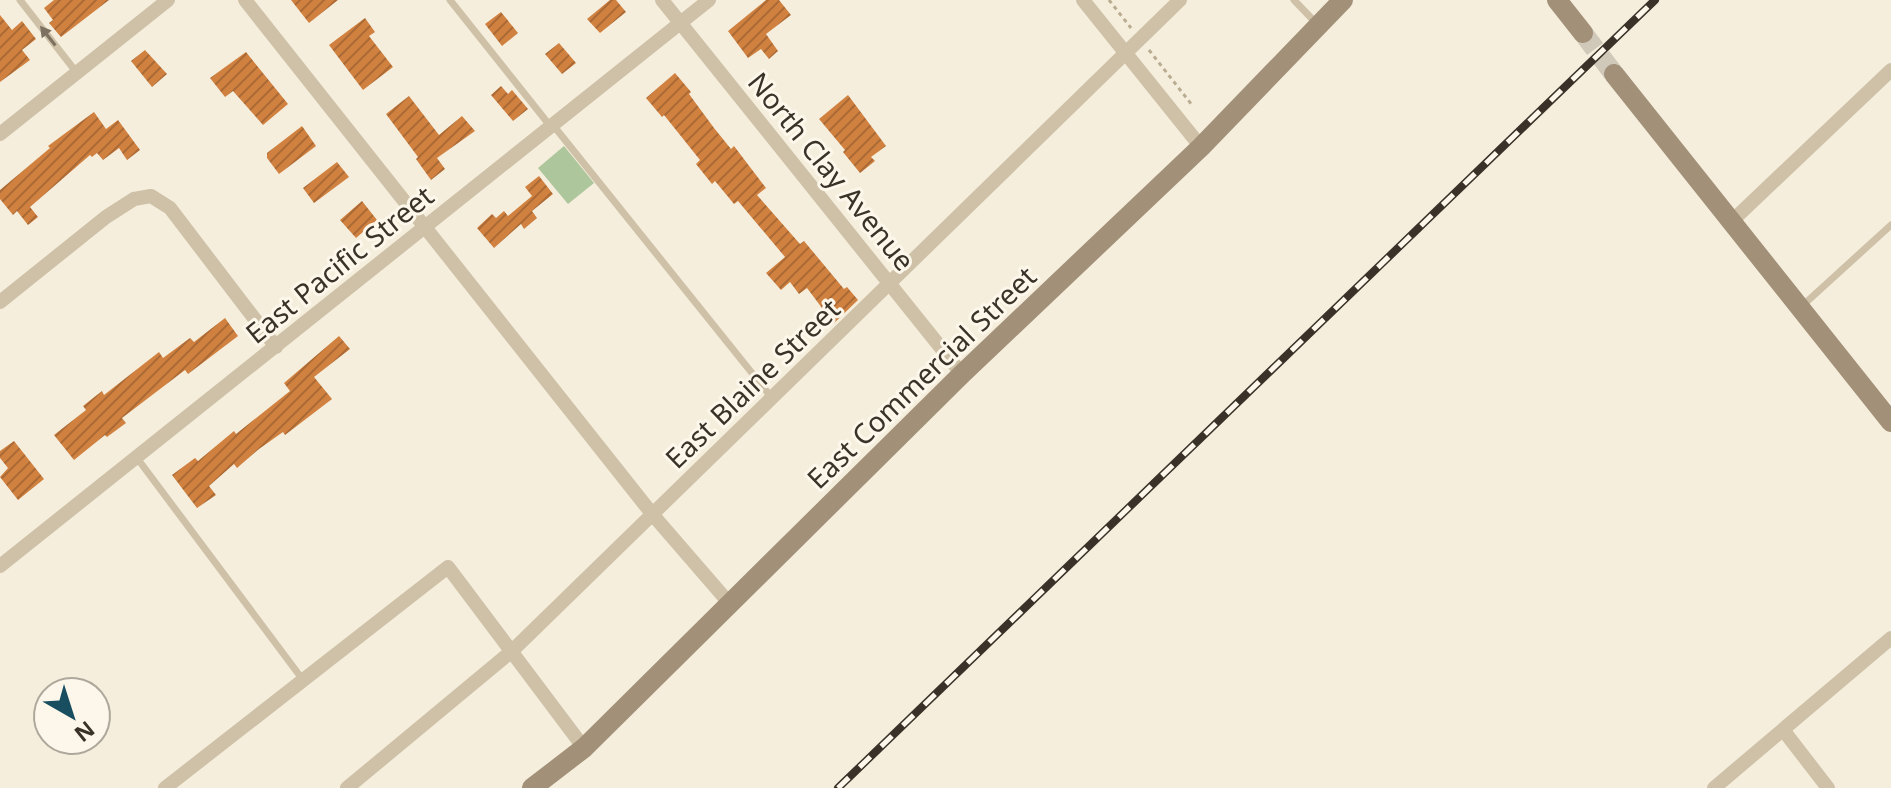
<svg xmlns="http://www.w3.org/2000/svg" width="1891" height="788" font-family="'Noto Sans',sans-serif">
	<style>
		.garden { fill: #aec69b }
		.building { fill: url(#building-hatch) }
		.lines { fill: none; stroke-linecap: round; stroke-linejoin: round }
		.secondary-tunnel { stroke: #d0c8b9; stroke-width: 20; stroke-dasharray: 20 10; stroke-linecap: butt }
		.path { stroke: #baac91; stroke-width: 3; stroke-dasharray: 4 4; stroke-linecap: butt }
		.lane { stroke: #cec1a7; stroke-width: 7 }
		.street { stroke: #cec1a7; stroke-width: 14 }
		.secondary { stroke: #a29078; stroke-width: 20 }
		.rail-casing { stroke: #3a3228; stroke-width: 8 }
		.rail { stroke: #fcf7ea; stroke-width: 5; stroke-dasharray: 15; stroke-linecap: butt }
		.oneway { fill: #7d7261 }
		.labels { text-anchor: middle; dominant-baseline: central; stroke-width: 6; stroke-linejoin: round; paint-order: stroke }
		.street-label { font-size: 28px; fill: #3a3228; stroke: #fcf7ea }
	</style>
	<defs>
		<pattern id="building-hatch" width="6" height="6" patternUnits="userSpaceOnUse" patternTransform="scale(2)"><rect width="6" height="6" fill="#d1813f"/><path d="M-1 1l2-2M0 6l6-6M5 7l2-2" fill="none" stroke="#ab6a35"/></pattern>
	</defs>
	<rect width="100%" height="100%" fill="#f5eedd"/>
	<path class="garden" d="M564 146 594 183 568 204 538 168Z"/>
	<g class="building">
		<path d="M54 0H109L61 37 49 23 53 20 44 8Z"/>
		<path d="M291 0H338L309 23Z"/>
		<path d="M610 0H616L626 12 600 33 587 19Z"/>
		<path d="M766 0H779L791 15 766 34 778 51 769 59 761 49 748 58 728 31Z"/>
		<path d="M501 12 518 33 502 46 485 24Z"/>
		<path d="M0 15 12 30 22 21 36 39 22 50 30 60 0 82Z"/>
		<path d="M365 18 375 32 369 36 393 67 363 90 329 45Z"/>
		<path d="M559 43 576 63 562 74 545 54Z"/>
		<path d="M145 50 167 74 152 87 131 61Z"/>
		<path d="M246 52 288 104 263 125 233 91 225 97 210 78Z"/>
		<path d="M675 73 691 92 689 94 714 128 731 149 734 146 766 188 757 195 800 244 804 241 844 289 847 287 858 300 830 327 817 312 822 308 807 288 799 294 790 282 781 290 766 273 785 257 738 201 734 204 715 181 712 184 696 164 700 160 664 115 662 117 646 98Z"/>
		<path d="M501 86 508 94 512 90 528 109 513 121 491 95Z"/>
		<path d="M848 95 886 146 871 157 875 161 860 173 843 152 845 150 819 119Z"/>
		<path d="M409 96 439 135 462 116 475 131 437 158 445 169 431 180 416 159 418 157 386 114Z"/>
		<path d="M94 112 106 129 118 120 140 150 127 160 119 148 103 160 97 153 92 157 90 155 30 207 38 217 28 225 17 211 13 215 0 199V190L50 148 48 146Z"/>
		<path d="M302 126 316 146 279 174 267 158V153Z"/>
		<path d="M337 162 349 177 314 203 303 188Z"/>
		<path d="M539 176 553 194 532 211 537 218 524 229 521 224 494 248 477 228 492 214 496 218 504 211 508 216 532 196 525 187Z"/>
		<path d="M362 201 377 220 356 238 340 220Z"/>
		<path d="M225 318 238 336 188 374 185 370 122 418 126 423 107 437 105 435 74 460 54 435 86 410 83 406 102 391 104 395 159 352 163 358 190 338 194 342Z"/>
		<path d="M339 336 350 349 314 377 332 399 285 435 283 432 259 449 237 468 234 464 209 486 216 495 197 508 172 475 195 458 198 461 234 431 236 434 290 391 284 383Z"/>
		<path d="M14 441 44 479 18 500 0 477 8 468 0 458V451Z"/>
	</g>
	<g class="lines">
		<path class="secondary-tunnel" d="M1583 33 1614 74"/>
		<g class="path">
			<path d="M1109 0 1131 28"/>
			<path d="M1149 50 1192 105"/>
		</g>
		<g class="lane">
			<path d="M20 0 77 73"/>
			<path d="M450 0 551 127"/>
			<path d="M1294 0 1317 24"/>
			<path d="M553 125 772 398"/>
			<path d="M1801 307 1891 225"/>
			<path d="M137 458 303 680"/>
		</g>
		<g class="street">
			<path d="M245 0 653 515 730 604"/>
			<path d="M662 0 962 374"/>
			<path d="M1083 0 1201 147"/>
			<path d="M0 134 168 0"/>
			<path d="M1731 222 1891 70"/>
			<path d="M0 302 106 217 134 199 151 196 170 208 276 347"/>
			<path d="M0 566 709 0"/>
			<path d="M1784 731 1828 788"/>
			<path d="M165 788 448 567 584 748"/>
			<path d="M347 788 512 651 1180 0"/>
			<path d="M1714 788 1891 638"/>
		</g>
		<g class="secondary">
			<path d="M1557 0 1583 33"/>
			<path d="M1614 74 1891 422"/>
			<path d="M532 788 584 748 962 374 1201 147 1343 0"/>
		</g>
		<g class="rail-casing">
			<path id="rail" d="M838 788 1655 0"/>
		</g>
		<use href="#rail" class="rail"/>
	</g>
	<defs><path id="oneway-solid" d="M-6-.8H1V-3.2L6.5 0L1 3.2V.8H-6Z" transform="scale(2)"/></defs>
	<use class="oneway" href="#oneway-solid" transform="translate(48 36) rotate(-128)"/>
	<g class="labels">
		<g class="street-label">
			<text transform="translate(832 171) rotate(51)">North Clay Avenue</text>
			<text transform="translate(339 264) rotate(-39)">East Pacific Street</text>
			<text transform="translate(921 377) rotate(-44)">East Commercial Street</text>
			<text transform="translate(752 383) rotate(-44)">East Blaine Street</text>
		</g>
	</g>
	<g transform="translate(72 716) rotate(141)"><circle r="38" fill="#fcf7ea" stroke="#aea89c" stroke-width="2"/>
	<path d="M0-6L14 30L0 20L-14 30Z" fill="#194d60"/>
	<text y="-12" font-size="22" font-weight="bold" text-anchor="middle" fill="#3a3228">N</text>
	</g>
</svg>
